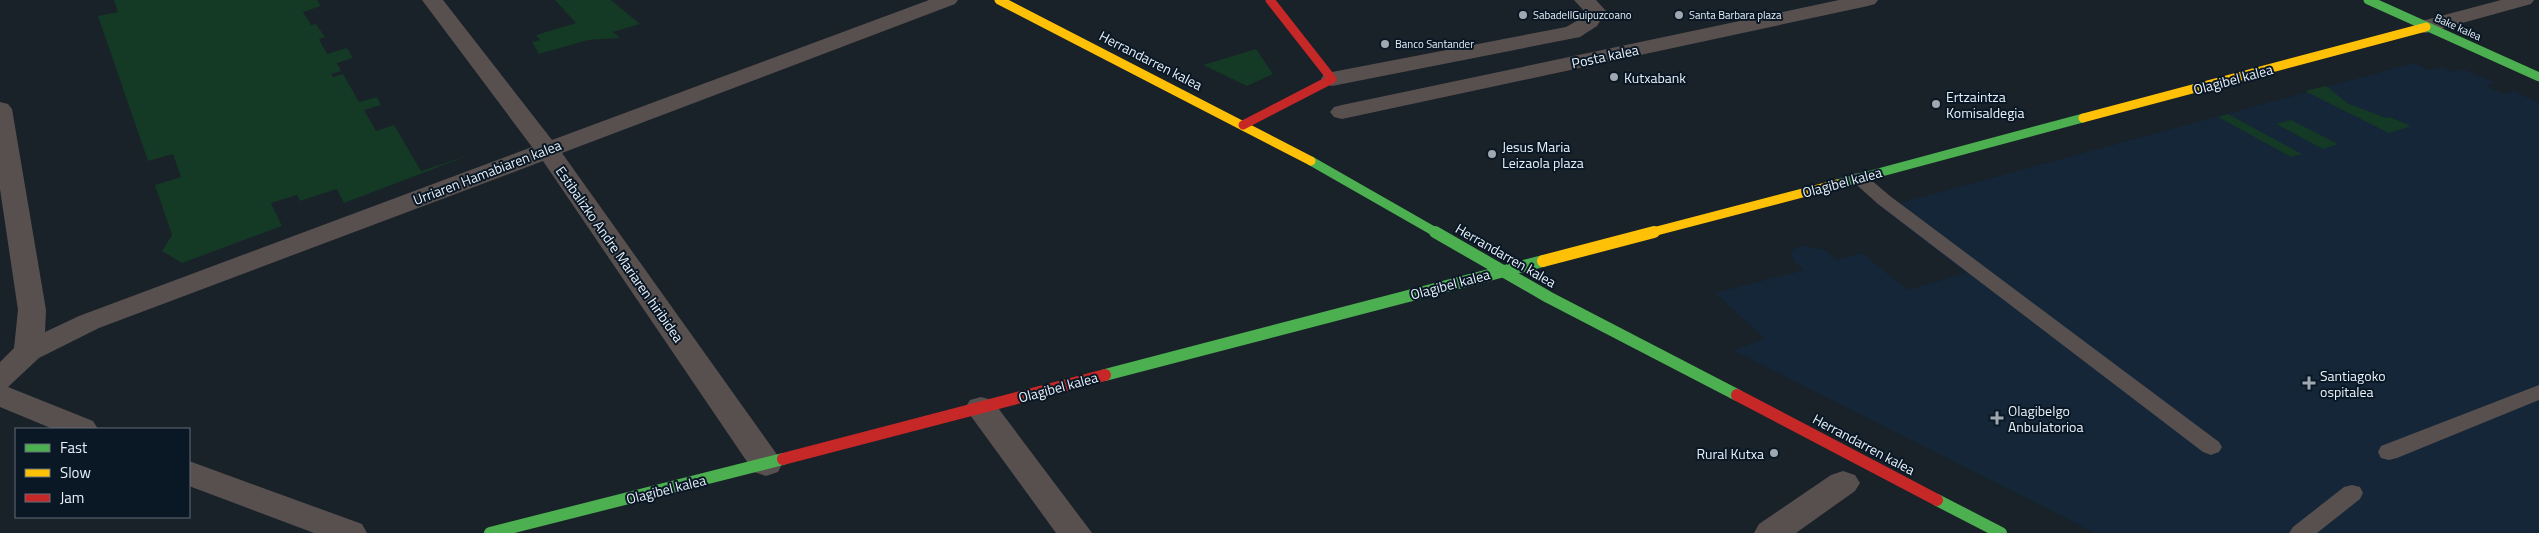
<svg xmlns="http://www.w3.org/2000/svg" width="2539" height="533" font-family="'Titillium Web',sans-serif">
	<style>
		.built { fill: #142637 }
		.green { fill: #143925 }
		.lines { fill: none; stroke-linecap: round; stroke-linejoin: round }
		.lane { fill: #58504f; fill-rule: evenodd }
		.street { fill: #58504f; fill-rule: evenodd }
		.fast-far1 { stroke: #4caf50; stroke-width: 9 }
		.fast { stroke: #4caf50; stroke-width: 12 }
		.slow-far1 { stroke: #ffc107; stroke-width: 9 }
		.slow { stroke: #ffc107; stroke-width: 12 }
		.jam-far1 { stroke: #c62828; stroke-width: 9 }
		.jam { stroke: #c62828; stroke-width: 12 }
		.poi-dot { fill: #9fa8b1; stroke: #0a1825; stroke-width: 2 }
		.labels { text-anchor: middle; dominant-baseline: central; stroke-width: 4; stroke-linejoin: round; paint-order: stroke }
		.far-poi-label { font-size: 11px; fill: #e7f0fa; stroke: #0a1825; text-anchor: start }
		.far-street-label { font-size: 11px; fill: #e7f0fa; stroke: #0a1825 }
		.street-label { font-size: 14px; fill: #e7f0fa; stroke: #0a1825 }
		.poi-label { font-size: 14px; fill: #e7f0fa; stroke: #0a1825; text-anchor: start }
	</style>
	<rect width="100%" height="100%" fill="#192129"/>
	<path class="built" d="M2414 63 2430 70 2442 67 2453 72 2463 69 2495 83 2486 86 2504 94 2514 91 2539 103V533H2095L1733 350 1765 339 1715 293 1804 270 1794 261 1792 256V251L1798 247 1806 246 1825 250 1837 260 1862 253 1908 290 1966 273 1882 208Z"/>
	<g class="green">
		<path d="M114 0H317L321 6 303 12 311 25 316 24 325 37 319 39 327 54 347 48 353 58 337 63 341 71 331 74 333 77 343 74 359 102 377 97 381 105 364 110 376 131 394 125 421 171 470 155 344 203 337 189 300 201 297 195 271 203 282 226 182 263 162 251 172 235 155 185 181 177 173 154 148 161 98 16 118 12Z"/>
		<path d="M555 0H611L640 24 613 32 620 38 588 40 539 54 532 42 540 40 536 35 576 23Z"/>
		<path d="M1256 49 1273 74 1247 86 1203 65Z"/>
		<path d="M2326 86 2347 103 2386 118 2390 117 2411 126 2389 133 2305 91Z"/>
		<path d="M2228 114 2302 154 2291 157 2218 117Z"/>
		<path d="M2291 120 2338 144 2323 149 2276 124Z"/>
	</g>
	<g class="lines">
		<g class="lane">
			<path d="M1858 173 1864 174 1890 196 2219 442 2222 447 2219 452 2211 455 2203 452 1878 204 1849 178 1852 174Z"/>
			<path d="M2539 385V400L2397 458 2389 460 2381 458 2378 452 2381 446Z"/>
			<path d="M2352 485 2360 487 2363 493 2360 499 2317 533H2289L2293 527 2344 487Z"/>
		</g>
		<g class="street">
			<path d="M422 0H443L552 140 929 0H958L955 4 562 153 778 456 782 464 778 472 766 476 754 472 543 161 99 328 39 358 8 387 93 421 98 429H53L0 407V362L14 348 18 310 0 189V102L8 104 12 109 46 310 45 332 79 316 532 147Z"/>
			<path d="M1574 0H1596L1606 11 1597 26 1580 37 1332 86 1324 84 1321 79 1324 74 1332 72 1566 27 1582 18 1585 12Z"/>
			<path d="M1839 0H1878L1875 4 1868 6 1342 119 1334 117 1330 112 1334 107 1342 105Z"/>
			<path d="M2501 0H2534L2531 4 2426 33 2418 32 2415 27 2418 22Z"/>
			<path d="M981 397 992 400 1092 533H1056L965 408 970 400Z"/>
			<path d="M189 461 362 524 367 533H314L189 486Z"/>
			<path d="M1843 471 1855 475 1860 483 1855 491 1796 533H1754L1759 524 1831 475Z"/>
		</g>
		<g class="fast-far1">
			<path d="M2368 0 2539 77"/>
			<path d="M1311 161 1437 233"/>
			<path d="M1837 184 2083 118"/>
		</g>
		<g class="fast">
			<path d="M1435 232 1548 297 1737 395"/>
			<path d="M1105 375 1543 261"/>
			<path d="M1937 500 2001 533"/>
			<path d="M490 533 783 459"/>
		</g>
		<g class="slow-far1">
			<path d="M999 0 1311 161"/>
			<path d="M2083 118 2426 27"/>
			<path d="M1649 233 1837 184"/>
		</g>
		<path class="slow" d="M1543 261 1654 232"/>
		<path class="jam-far1" d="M1243 125 1332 79 1270 0"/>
		<g class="jam">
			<path d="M1737 395 1937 500"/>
			<path d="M783 459 1105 375"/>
		</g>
	</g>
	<g class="poi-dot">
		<circle cx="1523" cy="15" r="5"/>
		<circle cx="1679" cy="15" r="5"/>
		<circle cx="1385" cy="44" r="5"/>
		<circle cx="1614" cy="77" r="5"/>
		<circle cx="1936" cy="104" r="5"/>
		<circle cx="1492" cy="154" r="5"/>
		<path d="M2306.5 375.5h5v5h5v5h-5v5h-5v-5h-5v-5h5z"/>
		<path d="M1994.5 410.5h5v5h5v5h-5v5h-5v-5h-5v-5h5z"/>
		<circle cx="1774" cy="453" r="5"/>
	</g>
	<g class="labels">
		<g class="far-poi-label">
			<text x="1533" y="15">SabadellGuipuzcoano</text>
			<text x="1689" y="15">Santa Barbara plaza</text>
			<text x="1395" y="44">Banco Santander</text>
		</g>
		<g class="far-street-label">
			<text transform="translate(2458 27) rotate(24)">Bake kalea</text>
		</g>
		<g class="street-label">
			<text transform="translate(1605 56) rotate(-12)">Posta kalea</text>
			<text transform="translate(1151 60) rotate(27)">Herrandarren kalea</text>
			<text transform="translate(2233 79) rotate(-15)">Olagibel kalea</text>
			<text transform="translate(487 172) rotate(-21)">Urriaren Hamabiaren kalea</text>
			<text transform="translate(1842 182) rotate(-15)">Olagibel kalea</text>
			<text transform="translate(620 254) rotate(55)">Estibalizko Andre Mariaren hiribidea</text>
			<text transform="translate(1506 255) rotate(30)">Herrandarren kalea</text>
			<text transform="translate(1450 284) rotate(-15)">Olagibel kalea</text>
			<text transform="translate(1058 387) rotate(-15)">Olagibel kalea</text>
			<text transform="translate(1864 444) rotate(28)">Herrandarren kalea</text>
			<text transform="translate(666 489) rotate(-14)">Olagibel kalea</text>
		</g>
		<g class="poi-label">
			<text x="1624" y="77">Kutxabank</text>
			<text x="1946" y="96">Ertzaintza<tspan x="1946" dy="16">Komisaldegia</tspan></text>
			<text x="1502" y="146">Jesus Maria<tspan x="1502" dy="16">Leizaola plaza</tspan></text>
			<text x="2320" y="375">Santiagoko<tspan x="2320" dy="16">ospitalea</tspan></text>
			<text x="2008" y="410">Olagibelgo<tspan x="2008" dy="16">Anbulatorioa</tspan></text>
			<text x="1764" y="453" text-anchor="end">Rural Kutxa</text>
		</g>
	</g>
	<rect x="15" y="428" width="175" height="90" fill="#0a1825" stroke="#626e7a"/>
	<rect x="25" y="444" width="25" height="8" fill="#4caf50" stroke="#626e7a"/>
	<text x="60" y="453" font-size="15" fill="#e7f0fa">Fast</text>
	<rect x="25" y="469" width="25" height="8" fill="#ffc107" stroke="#626e7a"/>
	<text x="60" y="478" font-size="15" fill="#e7f0fa">Slow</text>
	<rect x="25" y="494" width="25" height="8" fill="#c62828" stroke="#626e7a"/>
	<text x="60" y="503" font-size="15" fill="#e7f0fa">Jam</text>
</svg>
